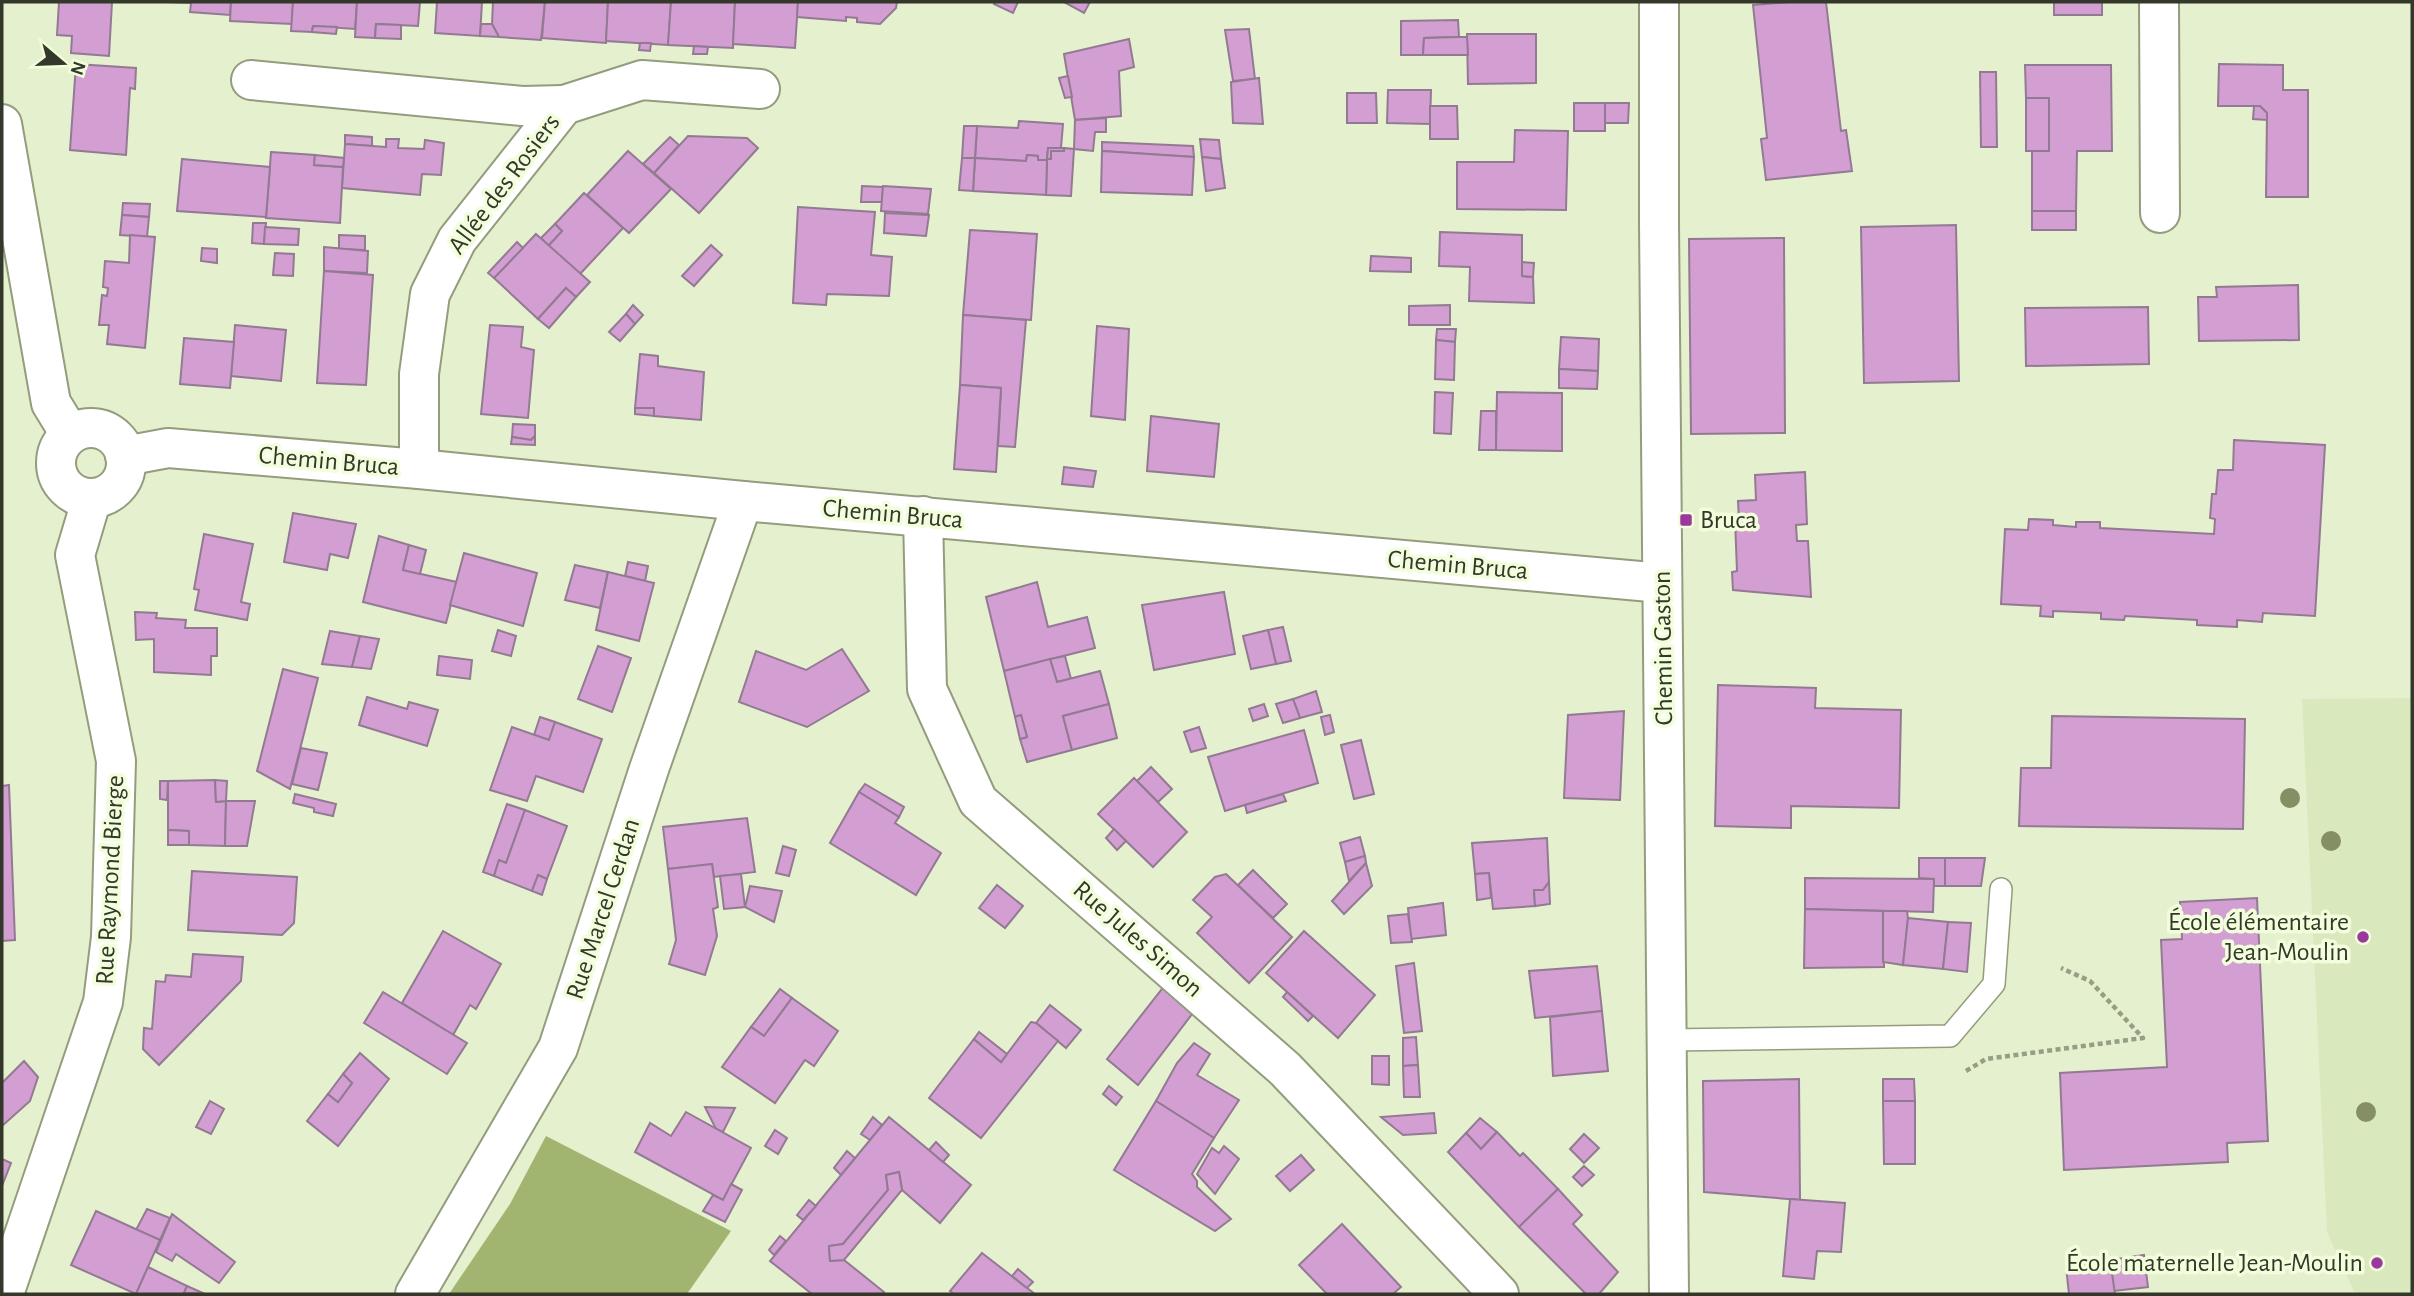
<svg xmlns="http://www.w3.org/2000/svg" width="2414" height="1296" font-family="'Alegreya Sans',sans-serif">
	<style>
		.built { fill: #dae8be }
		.forest { fill: #a1b571 }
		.building { fill: #d39ed2; stroke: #937a93; stroke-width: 2 }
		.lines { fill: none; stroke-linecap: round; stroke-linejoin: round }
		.service-casing { stroke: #939d7e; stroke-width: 24 }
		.minor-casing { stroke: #939d7e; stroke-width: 42 }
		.tertiary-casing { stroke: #939d7e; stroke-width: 42 }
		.path { stroke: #969e86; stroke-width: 4.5; stroke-dasharray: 5 3.5; stroke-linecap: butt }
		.service { stroke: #fff; stroke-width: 21 }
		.minor { stroke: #fff; stroke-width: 38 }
		.tertiary { stroke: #fff; stroke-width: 38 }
		.tree { fill: #848f64 }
		.poi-dot { fill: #9b389e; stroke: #f2fedb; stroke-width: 2.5 }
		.labels { text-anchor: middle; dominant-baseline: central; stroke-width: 7; stroke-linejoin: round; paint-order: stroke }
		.street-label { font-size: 26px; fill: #34382b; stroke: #f2fedb }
		.poi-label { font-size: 26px; fill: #34382b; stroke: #f2fedb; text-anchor: end }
	</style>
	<rect width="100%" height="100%" fill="#e5f0ce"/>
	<path class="built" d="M2412 698V1294H2355L2327 1232 2302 699Z"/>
	<path class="forest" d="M546 1136 731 1231 687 1294H449L510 1204Z"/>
	<g class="building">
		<path d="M59 2H112L109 56 71 53 72 36 57 35Z"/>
		<path d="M166 2H231L230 15 190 12 191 3Z"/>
		<path d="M231 2H293L292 24 230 21Z"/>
		<path d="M293 2H357L355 29 313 26 312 32 291 31Z"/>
		<path d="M357 2H420L418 26 376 24 375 38 355 37Z"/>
		<path d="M437 2H482L480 36 435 33Z"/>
		<path d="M493 2H545L541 40 499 37 492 24Z"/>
		<path d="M545 2H608L606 43 542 38Z"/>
		<path d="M608 2H671L668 45 606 41Z"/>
		<path d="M671 2H735L733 48 668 45Z"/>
		<path d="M735 2H798L795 48 733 44Z"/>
		<path d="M798 2H897L896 8 880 24 857 22V18L846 17V21L797 17Z"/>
		<path d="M995 2H1018L1013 13 994 4Z"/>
		<path d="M1064 2H1090L1084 13Z"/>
		<path d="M1790 2H1826L1841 131 1846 130 1852 171 1766 180 1761 139 1767 138 1753 5Z"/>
		<rect x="2054" y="2" width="48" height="13"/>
		<path d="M1458 20 1459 37 1424 38 1423 55H1401V21Z"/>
		<path d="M376 24 401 25V39L375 38Z"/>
		<path d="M481 24H492L499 37 480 36Z"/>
		<path d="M313 26 337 27 336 34 312 32Z"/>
		<path d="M1249 29 1255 79 1233 81 1225 30Z"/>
		<path d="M1467 34H1536V83L1468 84Z"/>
		<path d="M1459 37H1467L1468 55H1423L1424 38Z"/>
		<path d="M1129 39 1134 67 1119 71 1121 116 1075 120 1064 54Z"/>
		<path d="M640 43H651L650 51 639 50Z"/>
		<path d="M694 46 708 47 707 54H693Z"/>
		<path d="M76 64 136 68 135 89 130 88 126 155 70 150Z"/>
		<path d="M2219 64 2283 65V90H2308V197H2266L2267 113 2260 106H2218Z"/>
		<path d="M2025 65H2111L2112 151H2077L2076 211H2032V151H2049V98H2026Z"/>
		<path d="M1980 72H1996L1997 147H1981Z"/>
		<path d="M1068 76 1072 97 1065 98 1059 78Z"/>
		<path d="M1259 78 1263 124 1233 123 1231 82Z"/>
		<path d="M1388 90H1431L1430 124 1387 123Z"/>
		<path d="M1347 93H1376L1377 123H1347Z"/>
		<rect x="2026" y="98" width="23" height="53"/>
		<rect x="1574" y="103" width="31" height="28"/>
		<path d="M1605 103H1629L1628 123H1605Z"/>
		<path d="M1430 106H1457L1458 139H1430Z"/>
		<path d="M2254 106H2260L2267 113V120L2253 119Z"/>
		<path d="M1106 118V132H1095L1093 151 1074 149 1075 120Z"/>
		<path d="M1019 121 1063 124 1061 148H1048L1047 160H1038V156L1027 155 1026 161 975 158 977 126 1018 128Z"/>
		<path d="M964 126H977L975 158H962Z"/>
		<path d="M1515 130 1568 131 1566 210 1457 209V162H1514Z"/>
		<path d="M345 135 372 137V146L345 144Z"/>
		<path d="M688 136 747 138 758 148 699 213 654 173Z"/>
		<path d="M670 137 679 145 654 173 643 164Z"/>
		<path d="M386 139H399L398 148 424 149 425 140 444 143 441 175 422 174 420 195 342 188 345 144 386 147Z"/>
		<path d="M1200 139 1219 140 1221 159 1202 157Z"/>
		<path d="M1102 142 1193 146 1194 157 1102 151Z"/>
		<path d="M1048 148H1064V151H1051V159H1047Z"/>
		<path d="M1064 148 1074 149 1071 196 1046 195 1047 159H1051V151H1064Z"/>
		<path d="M628 151 671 189 629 233 587 195Z"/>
		<path d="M1102 151 1194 157 1192 195 1101 192Z"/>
		<path d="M271 152 315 155 314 165 343 167 340 223 266 218Z"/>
		<path d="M315 155 344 158 343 167 314 165Z"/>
		<path d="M1027 155 1038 156V160H1047L1046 195 973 191 975 158 1026 161Z"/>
		<path d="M1202 157 1221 159 1225 188 1206 191Z"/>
		<path d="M962 158H975L973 191 959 190Z"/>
		<path d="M182 159 270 167 266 217 177 211Z"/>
		<path d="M862 186 883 187 882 202H861Z"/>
		<path d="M883 186 931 189 928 214 881 211Z"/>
		<path d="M584 193 623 228 580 274 548 246 562 231 555 224Z"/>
		<path d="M123 203 150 204 149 217 122 215Z"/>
		<path d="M798 207 875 212 871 255 892 257 889 296 827 294 826 305 793 303Z"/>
		<rect x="2032" y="211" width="44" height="19"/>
		<path d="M885 213 929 215 926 236 884 233Z"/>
		<path d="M122 215 149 217 147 237 120 235Z"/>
		<path d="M253 223H266L264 244 252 243Z"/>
		<path d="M555 224 562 231 548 246 541 238Z"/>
		<path d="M1956 225 1959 381 1864 383 1861 227Z"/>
		<path d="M265 227 299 229 298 245 264 244Z"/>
		<path d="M970 230 1037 234 1031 320 963 315Z"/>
		<path d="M1440 232 1522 235V276L1533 277 1534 303 1469 301 1470 267 1439 266Z"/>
		<path d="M536 234 590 282 576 297 566 288 538 319 494 278Z"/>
		<path d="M130 235 155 237 145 348 107 344 109 325H99L102 295 107 296 108 288 103 287 105 261 129 263Z"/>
		<path d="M339 235 365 236V250L339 249Z"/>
		<path d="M1784 238 1785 433 1691 434 1689 239Z"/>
		<path d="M517 242 523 248 494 278 488 273Z"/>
		<path d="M711 245 722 255 694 286 682 276Z"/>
		<path d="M324 247 368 251 367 273 324 271Z"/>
		<path d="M202 248 217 249V263L201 261Z"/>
		<path d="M275 253 294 254 293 276 273 275Z"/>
		<path d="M1371 256 1411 258V272L1370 271Z"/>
		<path d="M1522 262 1534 263 1533 277 1522 276Z"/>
		<path d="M324 271 373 275 366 385 317 383Z"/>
		<path d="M2298 285 2299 340 2199 341 2198 297H2217L2216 287Z"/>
		<path d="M566 288 576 297 549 328 538 319Z"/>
		<path d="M633 305 643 315 635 324 626 314Z"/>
		<path d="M1450 305V325H1409V306Z"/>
		<path d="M2148 307 2149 364 2026 366 2025 308Z"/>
		<path d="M626 314 635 324 620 341 609 332Z"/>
		<path d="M963 315 1026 320 1015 447 998 446 1001 388 960 385Z"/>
		<path d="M235 325 286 330 281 381 231 376Z"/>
		<path d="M490 325 523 327 521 347 534 350 528 418 481 414Z"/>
		<path d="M1097 326 1129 329 1125 420 1091 416Z"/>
		<path d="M1437 329H1456L1455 342 1436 340Z"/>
		<path d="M1561 337 1599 339 1598 371 1559 369Z"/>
		<path d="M184 338 234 342 230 388 180 384Z"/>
		<path d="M1436 340 1455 342 1454 380 1435 379Z"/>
		<path d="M640 354 658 356V366L704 372 701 420 654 416V408H635Z"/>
		<path d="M1559 369 1598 371 1597 389 1559 388Z"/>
		<path d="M960 385 1001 388 996 472 954 469Z"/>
		<path d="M1435 392 1453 393 1451 434 1434 433Z"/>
		<path d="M1497 392 1562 393V451L1496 450Z"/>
		<path d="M635 408H654V416L635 414Z"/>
		<path d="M1481 411H1496V450H1479Z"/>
		<path d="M1151 416 1219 424 1214 477 1147 471Z"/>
		<path d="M513 424 535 425V436L531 440 512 437Z"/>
		<path d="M535 436V445L511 444 512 437 531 440Z"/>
		<path d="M2234 440 2325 445 2315 616 2263 613 2262 622 2237 620V627L2197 625V620L2125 616 2124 620 2101 619V613L2053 611V617L2040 616 2041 606 2001 604 2005 529 2028 530 2029 519 2053 520V525L2076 527V522H2100V528L2214 534 2215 519 2210 518 2212 494H2216L2218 470H2233Z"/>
		<path d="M1064 467 1096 471 1093 487 1062 484Z"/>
		<path d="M1805 472 1807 524 1796 525 1797 541H1808L1811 597 1733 590 1732 572 1737 571 1735 520H1739L1738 501 1756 500 1755 475Z"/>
		<path d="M293 513 356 524 348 558 330 554 327 570 284 562Z"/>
		<path d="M204 534 253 544 241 602 250 604 247 620 195 610 199 590 194 589Z"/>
		<path d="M379 536 409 545 403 570 457 582 446 623 363 602Z"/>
		<path d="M409 545 426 550 420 574 403 570Z"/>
		<path d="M464 553 537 573 523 626 450 605Z"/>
		<path d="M628 562 648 566 645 581 625 576Z"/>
		<path d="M575 565 608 572 600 608 565 600Z"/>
		<path d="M608 572 654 583 639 641 596 630Z"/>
		<path d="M1037 582 1048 627 1087 617 1095 648 1004 671 986 597Z"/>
		<path d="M1224 592 1235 654 1154 670 1142 605Z"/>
		<path d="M135 612 157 613 156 618 186 620 185 628H217V656H211V675L154 672V639L136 640Z"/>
		<path d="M1283 627 1291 661 1276 664 1268 630Z"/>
		<path d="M498 630 516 636 511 656 492 651Z"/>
		<path d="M1268 630 1276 664 1251 669 1243 636Z"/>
		<path d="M330 631 360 636 352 667 322 664Z"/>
		<path d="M360 636 379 639 371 669 352 667Z"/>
		<path d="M598 646 631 658 612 712 578 699Z"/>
		<path d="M842 649 869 691 807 727 739 702 756 651 806 670Z"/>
		<path d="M439 656 472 660 470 679 437 675Z"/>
		<path d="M1065 656 1071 679 1057 682 1050 659Z"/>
		<path d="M1050 659 1057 682 1100 671 1109 704 1063 716 1072 750 1027 762 1020 739 1027 737 1021 715 1015 717 1004 671Z"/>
		<path d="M283 669 318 678 290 789 257 771Z"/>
		<path d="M1718 685 1816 688 1815 708 1901 710 1899 808 1791 806V828L1715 826Z"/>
		<path d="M1316 691 1322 712 1300 718 1293 699Z"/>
		<path d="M367 697 407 709 409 702 438 710 427 746 359 725Z"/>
		<path d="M1293 699 1300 718 1283 723 1276 704Z"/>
		<path d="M1109 704 1117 738 1072 750 1063 716Z"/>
		<path d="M1264 704 1268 716 1253 721 1249 709Z"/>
		<path d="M1624 711 1620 800 1564 798 1568 715Z"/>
		<path d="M1021 715 1027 737 1020 739 1015 717Z"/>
		<path d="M1330 715 1334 732 1325 735 1321 717Z"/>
		<path d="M2052 716 2245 719 2243 829 2019 826 2021 768H2051Z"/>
		<path d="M540 717 555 722 549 740 534 735Z"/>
		<path d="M555 722 602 739 583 792 536 776 527 801 490 790 512 727 549 740Z"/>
		<path d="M1199 727 1206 748 1191 752 1184 732Z"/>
		<path d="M1304 730 1318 783 1225 811 1208 757Z"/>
		<path d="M1361 740 1374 794 1354 799 1341 745Z"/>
		<path d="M301 748 327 753 318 790 292 784Z"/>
		<path d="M1151 767 1172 789 1158 802 1137 781Z"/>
		<path d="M1134 778 1187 832 1153 867 1098 814Z"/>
		<path d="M215 780 216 802 226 801 225 846 189 845V831L168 830V781Z"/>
		<path d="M215 780 227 781 226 801 216 802Z"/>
		<path d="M160 781H168L167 800 160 799Z"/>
		<path d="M865 784 904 807 899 817 859 792Z"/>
		<path d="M9 785 15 940 2 941V786Z"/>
		<path d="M859 792 899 817 895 823 941 853 916 895 830 843Z"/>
		<path d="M295 794 336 804 333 816 314 812V808L293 803Z"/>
		<path d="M1283 794 1286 801 1247 813 1245 805Z"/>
		<path d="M226 801H255L247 846H225Z"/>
		<path d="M507 804 525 810 506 863 499 860 494 876 483 872Z"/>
		<path d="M525 810 567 826 547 879 538 875 532 891 494 876 499 860 506 863Z"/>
		<path d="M747 818 755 872 714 877 712 864 668 869 663 827Z"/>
		<path d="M1114 829 1126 841 1117 850 1106 838Z"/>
		<path d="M168 830 189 831V845H168Z"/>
		<path d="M1360 837 1365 856 1345 862 1340 843Z"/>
		<path d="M1547 838 1549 882 1543 890H1534L1535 906 1493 909 1489 873 1475 874 1472 843Z"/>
		<path d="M783 846 796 850 789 876 776 873Z"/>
		<path d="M1365 856 1366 863 1349 881 1345 862Z"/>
		<path d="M1919 858H1945V886H1934V879L1919 878Z"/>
		<path d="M1945 858H1985L1981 886H1945Z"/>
		<path d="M1366 863 1372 886 1344 914 1332 901Z"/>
		<path d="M712 864 718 907 713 909 717 936 705 975 669 964 676 940 668 869Z"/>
		<path d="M1253 870 1287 904 1273 918 1238 885Z"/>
		<path d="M192 871 297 877 294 923 282 935 188 930Z"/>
		<path d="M1489 873 1491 898 1477 900 1475 874Z"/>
		<path d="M741 874 745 907 724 909 720 876Z"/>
		<path d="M1226 874 1292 937 1249 983 1197 933 1212 917 1193 900 1215 877Z"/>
		<path d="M538 875 547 879 542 895 532 891Z"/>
		<path d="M1805 878 1934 879 1933 912 1805 909Z"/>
		<path d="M1549 882 1550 904 1535 906 1534 890H1543Z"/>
		<path d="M997 885 1023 906 1005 928 979 908Z"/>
		<path d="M750 886 782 891 774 922 745 907Z"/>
		<path d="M2257 898 2268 1141 2227 1143 2228 1162 2064 1170 2060 1073 2167 1067 2161 940 2182 939 2180 902Z"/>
		<path d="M1443 903 1446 935 1411 939 1408 908Z"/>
		<path d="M1805 909 1883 911 1884 967 1804 968Z"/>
		<path d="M1883 911H1907L1908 918 1903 965 1883 962Z"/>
		<path d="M1408 914 1412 942 1391 943 1388 916Z"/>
		<path d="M1908 918 1948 922 1943 969 1903 965Z"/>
		<path d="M1948 922 1971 923 1967 972 1943 969Z"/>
		<path d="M443 931 501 964 476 1009 470 1005 453 1035 402 1003Z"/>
		<path d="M1304 931 1375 995 1338 1038 1266 973Z"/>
		<path d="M193 954 243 957 241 981 159 1065 143 1049 144 1028 152 1029 156 981 165 982 166 975 191 977Z"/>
		<path d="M1414 963 1422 1031 1404 1033 1396 966Z"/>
		<path d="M1597 966 1602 1011 1535 1018 1529 971Z"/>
		<path d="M1169 980 1199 1005 1138 1085 1107 1059Z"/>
		<path d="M780 989 792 998 764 1036 751 1027Z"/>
		<path d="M383 992 467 1043 447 1074 364 1023Z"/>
		<path d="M1287 992 1313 1016 1308 1021 1283 997Z"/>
		<path d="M792 998 838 1031 814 1066 805 1060 775 1103 722 1067 751 1027 764 1036Z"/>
		<path d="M1050 1005 1081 1030 1066 1048 1036 1023Z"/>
		<path d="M1602 1011 1608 1071 1553 1076 1550 1017Z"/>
		<path d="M1031 1022 1036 1023 1058 1041 981 1138 929 1098 974 1039 1001 1062Z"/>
		<path d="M979 1032 1007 1054 1001 1062 974 1039Z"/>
		<path d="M1416 1037 1418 1065 1403 1066V1038Z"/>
		<path d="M1194 1043 1210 1054 1197 1075 1239 1100 1214 1138 1156 1101 1177 1063Z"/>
		<path d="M360 1053 389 1079 338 1146 307 1121 328 1094 338 1102 352 1083 343 1074Z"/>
		<path d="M1372 1056H1389V1085L1372 1084Z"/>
		<path d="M24 1061 38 1077 30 1101 2 1126V1083Z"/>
		<path d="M1418 1065 1420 1097H1404L1403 1066Z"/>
		<path d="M343 1074 352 1083 338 1102 328 1094Z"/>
		<path d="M1799 1079 1800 1200 1704 1192 1703 1081Z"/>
		<path d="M1883 1079H1914L1915 1101H1883Z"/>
		<path d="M1109 1086 1122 1097 1116 1105 1103 1094Z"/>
		<path d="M210 1101 224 1109 211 1134 196 1127Z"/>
		<path d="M1156 1101 1214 1138 1192 1174 1197 1181V1187L1231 1219 1215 1231 1114 1170Z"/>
		<path d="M1883 1101H1915V1164H1884Z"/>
		<path d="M705 1107 735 1108 723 1132 716 1129Z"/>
		<path d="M686 1112 751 1148 723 1200 635 1152 650 1123 671 1136Z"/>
		<path d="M1434 1113 1436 1133 1403 1135 1381 1117Z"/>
		<path d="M873 1117 882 1125 870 1140 861 1134Z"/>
		<path d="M889 1117 971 1185 940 1223 902 1190 899 1172 886 1175 888 1190 843 1244 829 1246 830 1261 844 1260 884 1292 882 1294H812L770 1261Z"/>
		<path d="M1480 1118 1497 1132 1481 1149 1466 1133Z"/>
		<path d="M775 1130 787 1138 778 1154 765 1146Z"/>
		<path d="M1497 1132 1520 1156 1523 1153 1558 1189 1519 1227 1448 1152 1466 1133 1481 1149Z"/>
		<path d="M1584 1134 1599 1148 1584 1163 1570 1149Z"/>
		<path d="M936 1142 949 1155 943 1162 929 1150Z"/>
		<path d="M1224 1146 1239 1159 1215 1194 1197 1174 1212 1148 1219 1153Z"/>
		<path d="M847 1151 855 1158 841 1175 834 1168Z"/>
		<path d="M1301 1155 1314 1170 1290 1191 1276 1176Z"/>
		<path d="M2 1159 11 1163 2 1186Z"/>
		<path d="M1584 1166 1594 1175 1582 1186 1573 1177Z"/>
		<path d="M899 1172 902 1190 844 1260 830 1261 829 1246 843 1244 888 1190 886 1175Z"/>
		<path d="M731 1184 742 1190 725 1222 703 1211 713 1195 723 1200Z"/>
		<path d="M1558 1189 1582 1215 1573 1224 1618 1272 1599 1294H1586L1519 1227Z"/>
		<path d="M1790 1199 1845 1203 1841 1252 1817 1251 1814 1279 1783 1276Z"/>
		<path d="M809 1200 816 1206 803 1220 797 1215Z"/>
		<path d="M147 1209 170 1218 160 1240 136 1230Z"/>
		<path d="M96 1211 160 1240 136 1294 71 1265Z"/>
		<path d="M172 1214 235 1262 219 1283 176 1254 172 1261 156 1252Z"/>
		<path d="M1342 1224 1401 1287 1393 1294H1327L1299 1265Z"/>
		<path d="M780 1236 786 1241 774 1255 769 1250Z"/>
		<path d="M982 1253 1027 1288 1035 1294H954L950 1291Z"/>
		<path d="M2144 1255 2148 1287 2114 1291 2110 1260Z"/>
		<path d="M2110 1260 2115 1294H2069L2066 1267Z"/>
		<path d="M148 1267 187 1286 184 1293 188 1294H136Z"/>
		<path d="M1018 1269 1033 1282 1027 1288 1012 1276Z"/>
		<path d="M187 1286 205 1294 184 1293Z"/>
	</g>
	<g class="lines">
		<g class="service-casing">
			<path id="service" d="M1668 1040 1950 1036 1994 984 2001 889"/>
		</g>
		<g class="minor-casing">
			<g id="minor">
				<path d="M2159 2 2160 213"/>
				<path d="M251 80 522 106 564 105 457 240 430 294 419 374V469"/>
				<path d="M564 105 642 80 760 89"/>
				<path d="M2 124 51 403 70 434"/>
				<circle cx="91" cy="463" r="35"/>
				<path d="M125 456 168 448 419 469 743 501 1662 583"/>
				<path d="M923 516 927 689 978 801 1285 1069 1499 1294"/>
				<path d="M4 1294 103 1002 111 937 116 761 75 555 92 498"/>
				<path d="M415 1294 558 1048 649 769 743 501"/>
			</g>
		</g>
		<g class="tertiary-casing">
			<path id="tertiary" d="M1659 2V223L1669 1294"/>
		</g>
		<path class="path" d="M1966 1071 1986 1059 2143 1038 2090 981 2061 968"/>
		<use href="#service" class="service"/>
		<use href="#minor" class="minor"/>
		<use href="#tertiary" class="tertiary"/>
	</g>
	<g class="tree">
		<circle cx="2290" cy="798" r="10"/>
		<circle cx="2331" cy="841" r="10"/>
		<circle cx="2366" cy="1112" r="10"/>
	</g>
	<g class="poi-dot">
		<rect x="1679" y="513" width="14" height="14" rx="3.5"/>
		<circle cx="2363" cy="937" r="7"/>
		<circle cx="2377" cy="1263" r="7"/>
	</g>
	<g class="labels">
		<g class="street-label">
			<text transform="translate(504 184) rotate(-53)">Allée des Rosiers</text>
			<text transform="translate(329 461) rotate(5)">Chemin Bruca</text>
			<text transform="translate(893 514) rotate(5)">Chemin Bruca</text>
			<text transform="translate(1458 565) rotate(5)">Chemin Bruca</text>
			<text transform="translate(1663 648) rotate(-91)">Chemin Gaston</text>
			<text transform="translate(110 880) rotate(-87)">Rue Raymond Bierge</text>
			<text transform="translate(603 909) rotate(-72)">Rue Marcel Cerdan</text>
			<text transform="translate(1138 939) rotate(41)">Rue Jules Simon</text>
		</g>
		<g class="poi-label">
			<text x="1700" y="520" text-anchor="start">Bruca</text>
			<text x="2349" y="922">École élémentaire<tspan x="2349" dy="30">Jean-Moulin</tspan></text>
			<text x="2363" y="1263">École maternelle Jean-Moulin</text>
		</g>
	</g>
	<rect width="2414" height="1296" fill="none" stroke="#34382b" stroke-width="7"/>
	<g transform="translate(63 63) rotate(109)" stroke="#f2fedb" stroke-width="5" paint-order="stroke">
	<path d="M0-5L12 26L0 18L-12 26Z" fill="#34382b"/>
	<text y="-10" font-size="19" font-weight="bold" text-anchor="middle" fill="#34382b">N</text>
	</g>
</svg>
